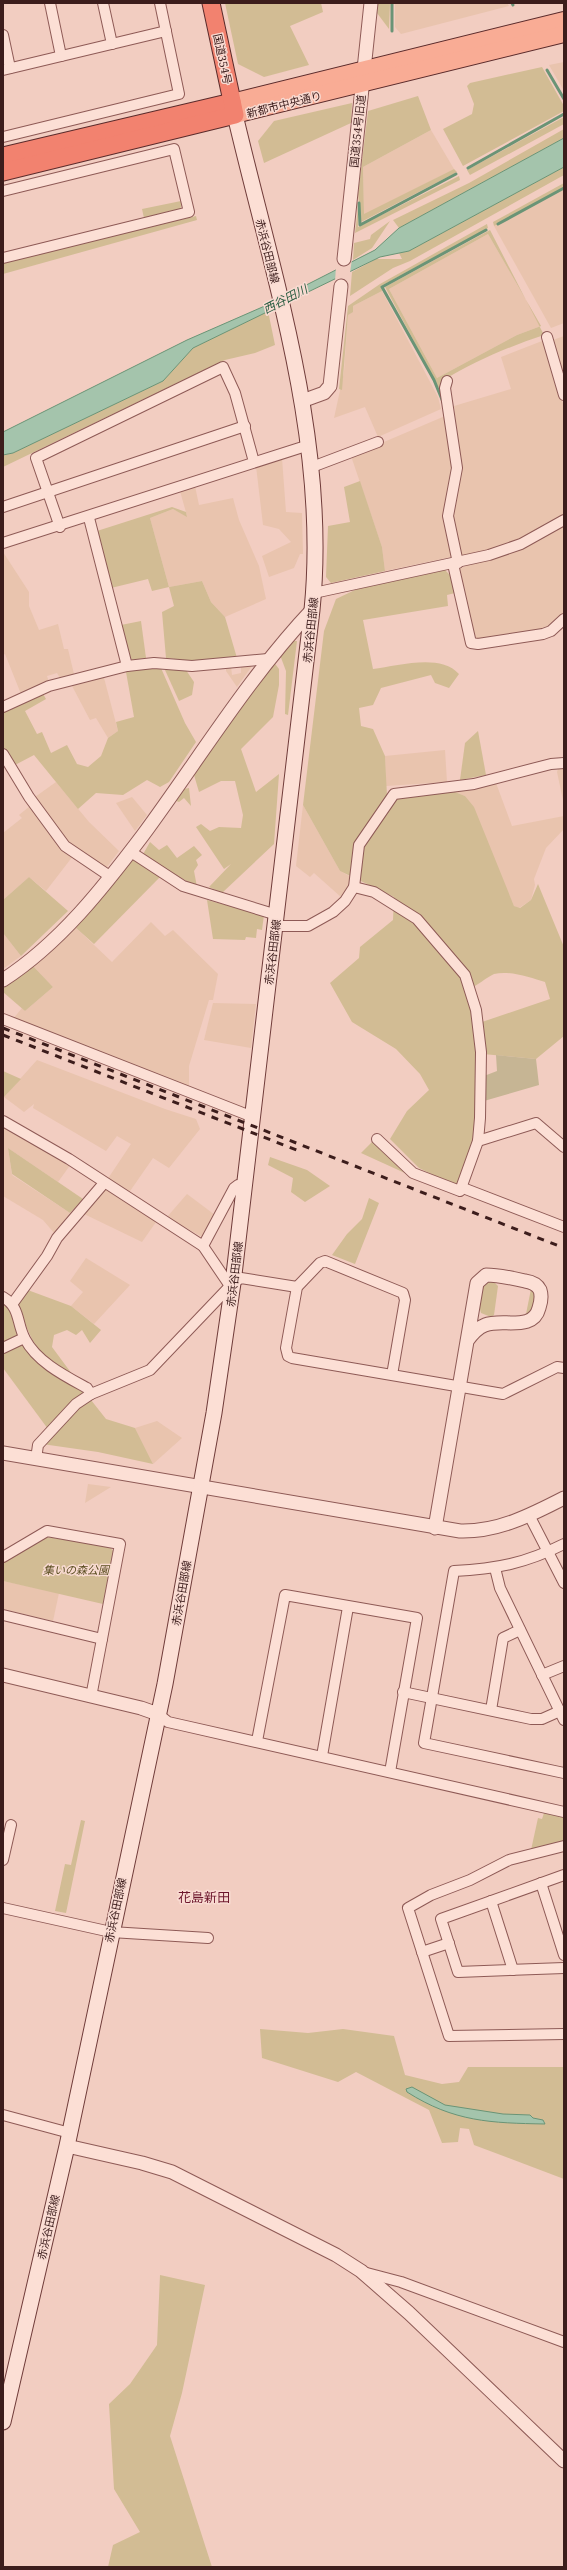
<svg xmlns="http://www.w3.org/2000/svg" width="567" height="2570" font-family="'Noto Serif','Noto Sans JP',serif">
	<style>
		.farmland { fill: #e9c4ae }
		.green { fill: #d2bc94; fill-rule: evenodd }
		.cemetery { fill: #c6b594 }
		.water { fill: #a4c4ac; stroke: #6a9476 }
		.pier { fill: #f2cdc1 }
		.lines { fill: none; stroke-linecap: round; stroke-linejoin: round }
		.stream { stroke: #6a9476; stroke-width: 3 }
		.minor-casing { stroke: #8e5a56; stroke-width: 12 }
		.tertiary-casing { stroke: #8e5a56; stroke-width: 15 }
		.secondary-casing { stroke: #703c3a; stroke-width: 17 }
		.primary-casing { stroke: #5b2b2b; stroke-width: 18 }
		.trunk-casing { stroke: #5b2b2b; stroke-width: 19 }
		.minor { stroke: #fcdfd5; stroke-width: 10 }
		.tertiary { stroke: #fcdfd5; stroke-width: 13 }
		.secondary { stroke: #fcdfd5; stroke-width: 15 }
		.primary { stroke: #f9ac95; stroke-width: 16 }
		.trunk { stroke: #f2826f; stroke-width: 17 }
		.rail { stroke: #3c1d1c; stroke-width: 3; stroke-dasharray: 7 7; stroke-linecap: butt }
		.labels { text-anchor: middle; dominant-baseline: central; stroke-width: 3; stroke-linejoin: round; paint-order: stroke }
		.street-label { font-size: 11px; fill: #3c1d1c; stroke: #f9dbd2 }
		.park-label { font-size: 11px; font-style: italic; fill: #5b4e21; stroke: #f9dbd2 }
		.water-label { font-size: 12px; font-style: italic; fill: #2a5d42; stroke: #f9dbd2 }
		.quarter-label { font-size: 13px; fill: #6d172d; stroke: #f9dbd2 }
	</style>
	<rect width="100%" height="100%" fill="#f2cdc1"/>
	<g class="farmland">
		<path d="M395 3H507L509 6 401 34 395 27Z"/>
		<path d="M564 62V91L549 65Z"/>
		<path d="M431 130 454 169 364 215 363 167Z"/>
		<path d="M564 189V323L551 328 494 226Z"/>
		<path d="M488 234 541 326 517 335 437 378 389 289Z"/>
		<path d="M382 291 438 397 441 409 378 437 365 407 334 418 344 372 348 315 353 306Z"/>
		<path d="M564 336V384L553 340Z"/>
		<path d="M542 341 545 342 553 376 564 406V515L528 536 498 548 460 556 452 511 461 471 454 406 511 389 501 357Z"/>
		<path d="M445 416 452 458V475L444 514 451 557 385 571 382 547 351 456Z"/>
		<path d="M282 458 286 512 302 513 303 554H300L294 568 269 577 262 556 291 542 279 529 263 525 256 466Z"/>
		<path d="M195 486 199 505 233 498 239 520 259 566 266 599 225 617 211 602 202 581 169 587 150 518 173 509 187 516 180 491Z"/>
		<path d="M564 523V614L552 626 542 631 475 641 459 569Z"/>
		<path d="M3 552 29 592V606L39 630 58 624 64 649H68L74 674 60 678 57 673 47 676 49 682 21 694 5 654 3 655Z"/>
		<path d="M250 663 252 666 237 687 226 671V667L231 666 232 675 241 673V664Z"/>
		<path d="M103 674 118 731 108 738 96 718 90 720 71 684Z"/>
		<path d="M445 750 447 782 386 786 385 756Z"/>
		<path d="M559 766H564V805L557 772Z"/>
		<path d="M56 782 89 822 119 851 107 867 77 851 70 844 35 797Z"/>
		<path d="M496 783 512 826 564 816V829L546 848 534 879 535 885 531 900 519 908 514 906 465 796 455 792Z"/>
		<path d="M132 797 147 815 135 831 116 803Z"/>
		<path d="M303 805 340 871 351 877 348 887 341 897 314 873 310 877 296 866Z"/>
		<path d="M30 806 73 856 46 891 29 877 3 900V833L22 818 19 815Z"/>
		<path d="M151 922 165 936 173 930 218 974 213 1000H209L189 1066V1089L13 1019 22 1008 25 1011 53 987 32 965 75 927 112 962Z"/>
		<path d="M3 933 21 956 3 969Z"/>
		<path d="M213 1003 256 1004 251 1048 204 1040Z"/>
		<path d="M37 1060 165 1109 196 1119 200 1129 169 1168 153 1158 128 1194 107 1180 131 1144 117 1136 106 1151 33 1108 34 1104 24 1112 4 1097Z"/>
		<path d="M3 1125 71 1164 58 1182 8 1148 12 1175 70 1213 55 1234 43 1220 3 1196Z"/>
		<path d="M104 1188 156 1222 142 1242 82 1213Z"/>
		<path d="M187 1194 215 1215 202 1237 167 1217Z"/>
		<path d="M86 1258 130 1285 94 1324 71 1306 83 1292 70 1281Z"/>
		<path d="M157 1421 182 1438 153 1464 135 1428Z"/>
		<path d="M88 1484 111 1487 85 1503Z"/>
		<path d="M3 1581 59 1593 53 1621 3 1609Z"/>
	</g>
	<g class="green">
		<path d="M225 3H321L323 12 290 26 309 65 264 77 238 64Z"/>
		<path d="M378 3H390L389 29 377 13Z"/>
		<path d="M542 67 564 106V111L463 166 443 129 472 114 474 104 467 86 470 83Z"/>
		<path d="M418 96 431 130 363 167 364 214 454 169 457 172 361 222 358 194 368 111Z"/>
		<path d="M352 103 351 123 264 163 258 141 274 121Z"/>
		<path d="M564 117V124L470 175 467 170Z"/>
		<path d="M564 129V138L399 228 393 220 469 183Z"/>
		<path d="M564 167V175L410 261 393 268 350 296 352 272 376 259H402L399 253 409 251Z"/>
		<path d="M459 176 460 180 355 233 358 208V227Z"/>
		<path d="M564 183V189L494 226 493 222Z"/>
		<path d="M181 201 182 205 180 209 144 218 142 209Z"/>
		<path d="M196 216 197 220 3 274V263Z"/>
		<path d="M390 221 372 248 353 260 354 243 370 239 371 235Z"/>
		<path d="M487 224 488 228 381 286 382 291 353 306V312L348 315 342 390 339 389 348 306 380 284Z"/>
		<path d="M490 230 544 335C508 347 475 361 442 381L440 390 385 287ZM488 234 541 326 517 335 437 378 389 289Z"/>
		<path d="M268 311 275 345 255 353 225 360 3 467V455L13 453 163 381 193 348Z"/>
		<path d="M360 481 382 547 385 571 331 583 326 577 328 526 350 522 344 487Z"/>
		<path d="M172 507 186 512 187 517 173 509 150 518 169 587 202 581 211 602 225 617 237 658 192 661 166 658 162 612 174 606 169 587 152 591 148 579 111 588 97 531Z"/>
		<path d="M445 570 450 575 455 593 447 595 448 606 363 620 373 669C398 666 440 653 459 674L449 688 435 683 431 675 381 688 373 705 359 708 361 726 373 729 385 756 387 796 455 792 465 796 474 807 514 906 520 908 531 900 538 884 564 947V1036L536 1059 483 1054 479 1023 550 999 545 982C531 978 510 970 494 974 487 977 477 986 467 990 479 1036 483 1094 473 1141 470 1155 465 1168 460 1182L453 1185 419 1168 390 1139 407 1111 429 1090 420 1074 396 1049 352 1022 330 983 359 958 360 947 393 920 394 897 340 871 303 805 324 631 336 599 357 589Z"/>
		<path d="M141 621 146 658 132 660 130 657 121 625Z"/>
		<path d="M292 641H297L288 715 285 714 286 671 280 655Z"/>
		<path d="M273 661 279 669V685L273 717 241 749 256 792 279 774 274 844 222 893 209 887 231 864 224 869 196 827 201 824 210 831 219 827 241 828 243 815 235 781H221L199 792 194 775Z"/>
		<path d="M144 668H161L185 723 196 742 169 782 160 787 147 780 123 795 96 793 78 809 34 755 15 765 3 746V710L42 692 46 699 25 711 37 734 42 732 51 753 67 745 77 764 88 767 101 756 108 738 118 731 116 722 134 717 126 672Z"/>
		<path d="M165 670H186L194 682 192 695 179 701Z"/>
		<path d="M478 731 486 775 460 780 465 743Z"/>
		<path d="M189 788 191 806 184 798 179 802 176 801 184 789Z"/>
		<path d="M150 842 159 850 167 845 177 858 194 846 202 855 196 860 198 865 194 871 197 887 142 856Z"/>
		<path d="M132 859 161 876 94 944 75 927Z"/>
		<path d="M29 877 68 911 21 956 3 933V900Z"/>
		<path d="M207 900 264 915 262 930 257 929 256 938 246 937 245 940 213 939Z"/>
		<path d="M32 965 53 987 25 1011 3 992V987Z"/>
		<path d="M3 1071 21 1079 4 1097 3 1096Z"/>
		<path d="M373 1141 407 1174 361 1153Z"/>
		<path d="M8 1148 83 1199 70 1213 12 1174Z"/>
		<path d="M270 1157 307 1170 330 1186 305 1202 291 1192 293 1178 268 1165Z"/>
		<path d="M369 1198 379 1203 355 1264 332 1255 347 1234 362 1219Z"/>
		<path d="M493 1281 498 1286 494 1315 491 1317 481 1313C478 1305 480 1290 485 1282Z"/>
		<path d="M25 1289 71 1306 101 1330 90 1343 82 1330 76 1335 67 1330 54 1335 52 1347 72 1374C36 1359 29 1336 18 1302Z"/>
		<path d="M531 1289 536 1294 534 1311 526 1314Z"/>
		<path d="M5 1304 9 1306 18 1335 3 1342V1306Z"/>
		<path d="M23 1345 85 1392 48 1429 3 1368V1352Z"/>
		<path d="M91 1400 106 1419 135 1428 153 1464 98 1452 42 1444 79 1404Z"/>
		<path d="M47 1537 110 1547 113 1551 103 1604 3 1581V1563Z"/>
		<path d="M544 1813 564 1817V1840L531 1850 538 1818 542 1819Z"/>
		<path d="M81 1820 85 1821 66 1913 55 1911 65 1864 71 1865Z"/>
		<path d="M260 2029 308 2033 343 2029 394 2036 405 2075 442 2084 459 2082 468 2067H564V2179L474 2145 469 2129 460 2128 458 2142 442 2143 429 2110 356 2072 338 2082 262 2058Z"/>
		<path d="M160 2275 205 2285 182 2393 170 2436 212 2567H108L113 2545 140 2532 114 2489 109 2404 130 2384 157 2345Z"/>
	</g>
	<path class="cemetery" d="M496 1055 536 1059 539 1085 484 1101V1076L497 1071Z"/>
	<g class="water">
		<path d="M564 138V167L409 251 380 257 193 348 163 381 13 453 3 455V432L187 340 267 305 375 250 399 228Z"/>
		<path d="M412 2087 445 2105 503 2114 530 2115 533 2118 543 2120 545 2124C491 2123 454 2122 407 2092L406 2089Z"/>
	</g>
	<path class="pier" d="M352 259 350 273 335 281 336 267Z"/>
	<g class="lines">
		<g class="stream">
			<path d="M512 3 513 5"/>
			<path d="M392 31V3"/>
			<path d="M547 70 564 99"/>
			<path d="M468 168 564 114"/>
			<path d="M359 203 360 225 456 174"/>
			<path d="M498 224 564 188"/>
			<path d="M443 402 434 380 382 287 486 230"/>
		</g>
		<g class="minor-casing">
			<g id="minor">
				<path d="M50 3 61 56"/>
				<path d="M103 3 112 44"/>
				<path d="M3 35 10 68"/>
				<path d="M3 70 166 31"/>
				<path d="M3 137 179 94 160 3"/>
				<path d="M3 191 174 149 189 212 3 258"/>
				<path d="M547 337 564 395"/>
				<path d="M447 381 445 388 457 468 448 516 458 563"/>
				<path d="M312 467 378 442"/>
				<path d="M3 507 245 426"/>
				<path d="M89 518 127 666"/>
				<path d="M60 527 36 458 223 367 235 393 254 462"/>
				<path d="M3 543 309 445"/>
				<path d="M453 564 471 643 478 644 543 634 551 631 564 619"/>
				<path d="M314 593 489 555 521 544 564 520"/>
				<path d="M3 707 49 686 127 666 154 663 192 666 268 659"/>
				<path d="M3 754 29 797 65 846 111 877"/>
				<path d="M131 852 183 886 277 915"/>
				<path d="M354 887 374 892 417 919 465 975 476 1010 481 1052 480 1118 478 1141 460 1191 413 1173 377 1139"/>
				<path d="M276 926H308L333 912 345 901 354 887 359 845 394 794 474 784 551 764 564 763"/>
				<path d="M3 1019 253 1117"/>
				<path d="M3 1121 69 1159 203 1246 230 1286"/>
				<path d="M478 1141 536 1123 564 1147"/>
				<path d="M463 1188 564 1227"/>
				<path d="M203 1246 234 1188 238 1185H245"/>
				<path d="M3 1297C21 1308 16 1322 25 1339 37 1362 65 1376 87 1388L91 1394"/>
				<path d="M13 1303 47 1256 57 1238 104 1183"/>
				<path d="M3 1348 24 1338"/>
				<path d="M392 1375 405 1300 403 1293 325 1261 320 1263 297 1287 286 1348 288 1356 292 1358 503 1394 557 1367 564 1368"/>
				<path d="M36 1459 38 1445 76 1404 91 1394 150 1370 233 1283 241 1278 297 1287"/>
				<path d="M529 1515 564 1583"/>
				<path d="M564 1544C526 1563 497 1569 454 1571L424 1743 564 1773"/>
				<path d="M3 1557 47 1531 120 1544 91 1697"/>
				<path d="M495 1568 500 1588 564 1720"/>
				<path d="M3 1615 102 1639"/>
				<path d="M542 1675 564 1666"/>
				<path d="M403 1692 531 1719H542L560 1711"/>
				<path d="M491 1710 503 1638 520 1630"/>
				<path d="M158 1714 168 1722 564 1812"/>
				<path d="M257 1741 285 1595 417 1618 390 1772"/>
				<path d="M322 1756 348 1607"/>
				<path d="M564 1846 509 1860 470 1880 431 1895 408 1908 449 2036 564 2034"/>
				<path d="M3 1860 11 1825"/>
				<path d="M564 1875 441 1919 458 1972 564 1968"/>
				<path d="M541 1883 564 1955"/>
				<path d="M491 1901 513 1970"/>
				<path d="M3 1908 111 1932 208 1938"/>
				<path d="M422 1952 449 1943"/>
				<path d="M3 2115 70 2133"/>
				<path d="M363 2272 401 2282 564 2342"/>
			</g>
		</g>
		<g class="tertiary-casing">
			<g id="tertiary">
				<path d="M344 259 371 3"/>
				<path d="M302 401 324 393 330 386 341 286"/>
				<path d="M3 980C60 943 103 888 143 835 199 759 248 678 312 610"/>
				<path d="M3 1453 460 1531C498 1532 531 1515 564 1498"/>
				<path d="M435 1528 477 1283 486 1275C499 1275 512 1278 525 1281 532 1282 537 1284 540 1290 542 1296 541 1302 539 1308 533 1332 502 1318 485 1325 477 1328 472 1334 467 1341"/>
				<path d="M3 1675 141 1708 158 1714"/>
				<path d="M67 2146 142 2163 172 2172 336 2255 361 2271 409 2313 564 2461"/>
			</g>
		</g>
		<g class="secondary-casing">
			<path id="secondary" d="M3 2422 67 2146 165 1684 214 1413 233 1283 312 610C329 442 273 277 235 115"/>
		</g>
		<g class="primary-casing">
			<g id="primary">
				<path d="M232 102 564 20"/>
				<path d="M235 115 564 34"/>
			</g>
		</g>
		<g class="trunk-casing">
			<g id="trunk">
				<path d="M3 156 232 102"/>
				<path d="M3 172 235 115 211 3"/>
			</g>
		</g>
		<use href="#minor" class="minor"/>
		<use href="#tertiary" class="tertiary"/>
		<use href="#secondary" class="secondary"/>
		<use href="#primary" class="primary"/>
		<use href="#trunk" class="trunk"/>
		<g class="rail">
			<path d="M3 1028 564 1248"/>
			<path d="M3 1035 299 1151"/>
		</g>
	</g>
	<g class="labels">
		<g class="street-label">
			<text transform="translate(223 59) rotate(78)">国道354号</text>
			<text transform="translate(284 104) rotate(-14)">新都市中央通り</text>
			<text transform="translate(357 131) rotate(-84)">国道354号旧道</text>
			<text transform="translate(268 251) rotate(76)">赤浜谷田部線</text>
			<text transform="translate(310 630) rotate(-84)">赤浜谷田部線</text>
			<text transform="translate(272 952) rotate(-83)">赤浜谷田部線</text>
			<text transform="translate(234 1274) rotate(-83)">赤浜谷田部線</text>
			<text transform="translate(181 1593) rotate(-80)">赤浜谷田部線</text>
			<text transform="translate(115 1910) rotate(-78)">赤浜谷田部線</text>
			<text transform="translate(48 2227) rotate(-77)">赤浜谷田部線</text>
		</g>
		<g class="park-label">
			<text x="76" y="1569">集いの森公園</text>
		</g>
		<g class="water-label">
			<text transform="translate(285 299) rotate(-27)">西谷田川</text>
		</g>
		<g class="quarter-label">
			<text x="204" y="1897">花島新田</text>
		</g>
	</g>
	<rect width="567" height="2570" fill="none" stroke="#3c1d1c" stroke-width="8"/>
</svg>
